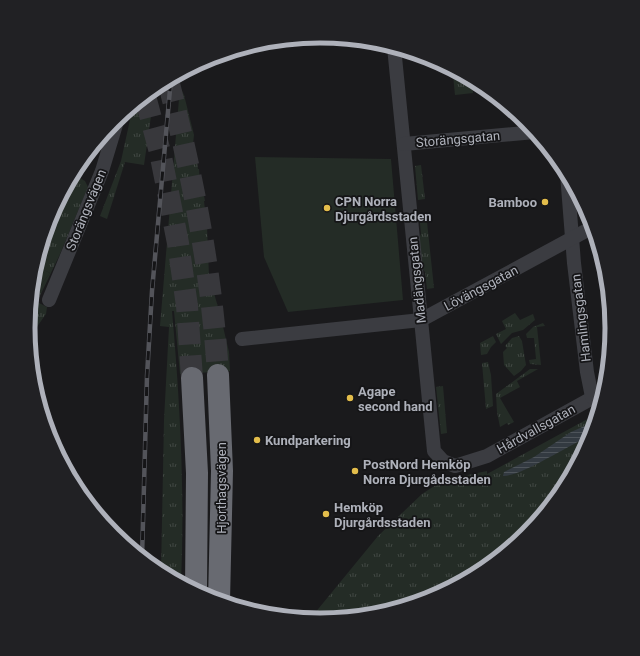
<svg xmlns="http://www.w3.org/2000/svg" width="640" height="656" font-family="Roboto,sans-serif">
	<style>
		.grass { fill: url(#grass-tufts) }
		.forest { fill: url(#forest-firs) }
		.garden { fill: #242c26 }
		.water { fill: url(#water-rules) }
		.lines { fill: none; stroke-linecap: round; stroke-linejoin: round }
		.highway-tunnel { stroke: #38383c; stroke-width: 22; stroke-dasharray: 22 11; stroke-linecap: butt }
		.street { stroke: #3b3c41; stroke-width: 14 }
		.highway { stroke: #686a71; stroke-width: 22 }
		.rail-casing { stroke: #53545a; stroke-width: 4.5 }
		.rail { stroke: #151517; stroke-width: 3; stroke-dasharray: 9; stroke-linecap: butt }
		.poi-dot { fill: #e3bd4b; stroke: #151517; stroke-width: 1.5 }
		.labels { text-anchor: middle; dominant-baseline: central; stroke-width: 3.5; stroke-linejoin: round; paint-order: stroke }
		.street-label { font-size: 13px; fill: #aeb1ba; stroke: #151517 }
		.poi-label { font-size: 13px; font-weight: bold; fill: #aeb1ba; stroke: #151517; text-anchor: start }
		.rim { fill: none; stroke: #aeb1ba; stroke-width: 5 }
	</style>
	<defs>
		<pattern id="grass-tufts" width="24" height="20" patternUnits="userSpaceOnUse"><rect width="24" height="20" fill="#242c26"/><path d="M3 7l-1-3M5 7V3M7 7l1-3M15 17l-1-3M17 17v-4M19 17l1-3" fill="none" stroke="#414843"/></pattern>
		<pattern id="forest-firs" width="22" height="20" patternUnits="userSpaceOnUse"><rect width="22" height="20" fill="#242c26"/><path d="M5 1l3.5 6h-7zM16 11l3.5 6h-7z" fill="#414843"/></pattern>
		<pattern id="water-rules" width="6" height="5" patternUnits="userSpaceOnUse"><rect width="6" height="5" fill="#333a41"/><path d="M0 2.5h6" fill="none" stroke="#4e545a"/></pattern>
	</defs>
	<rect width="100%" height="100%" fill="#1a1a1c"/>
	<g class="grass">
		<path d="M456 71 472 80 473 93 455 95 453 75H457Z"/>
		<path d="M180 87 184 95 194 135 193 144 196 152 198 169H199L200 185H202L205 201H204L207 227 209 276 220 314 229 352 230 371 180 374 174 311H172C180 402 185 493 181 583L161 572 164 420 169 327 160 326Z"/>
		<path d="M155 88 144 165 125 162 107 219 100 216 121 161 133 106Z"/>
		<path d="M421 165 425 199 418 200 415 166Z"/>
		<path d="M78 177 85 181 88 187 60 254 37 302 47 307 46 314 29 338 28 328 31 297 37 290 50 273 35 266 41 247 55 227 72 188 67 184 71 178Z"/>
		<path d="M427 222 434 288 427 289 425 272 421 267 418 241 421 234 420 223Z"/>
		<path d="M515 313 520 320 533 314 535 320 523 330 512 333 501 344 496 334 506 329 502 321Z"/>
		<path d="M543 323 545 326 537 327 541 365 530 364 529 360 536 359 534 338H527L526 334 533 327Z"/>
		<path d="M493 336 496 342 491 347 487 354 481 355 480 343Z"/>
		<path d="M519 336 522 341 526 365 521 371 514 376 504 365 503 352 507 348 505 346 512 338Z"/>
		<path d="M488 362 491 375 493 406 486 409 482 363Z"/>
		<path d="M530 369H538L517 381 520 387 500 398 514 422 508 425 507 423 500 427 497 412 496 394Z"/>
		<path d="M443 386 447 433 441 434 436 387Z"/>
		<path d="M593 416 596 420 590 440 563 490 526 535 482 571 432 598 377 614 320 620 310 619 378 536 422 494 439 483 453 478 487 471V474Z"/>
	</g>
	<path class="forest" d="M35 266 50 273 37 290 31 297Z"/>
	<path class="garden" d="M255 157 391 159 403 300 288 312 264 257Z"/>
	<path class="water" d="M587 425H591L594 426 591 434 584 439C566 447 519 477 503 476L504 472 534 457 571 432Z"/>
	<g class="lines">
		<g class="highway-tunnel">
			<path d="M168 80C193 178 212 273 218 375"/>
			<path d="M145 96 160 152 178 243 187 306 192 378"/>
		</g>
		<g class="street">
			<path d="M394 47 434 451 443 461 455 466 487 456 605 391"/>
			<path d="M404 144 535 132"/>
			<path d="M567 174 574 263 587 372 592 397"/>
			<path d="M49 300 102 171 118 118"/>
			<path d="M242 339 421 320 593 227"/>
		</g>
		<g class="highway">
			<path d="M218 375 222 471 219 601"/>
			<path d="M192 378 197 473 196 591"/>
		</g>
		<g class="rail-casing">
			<path id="rail" d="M142 558 147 376 152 291 171 78"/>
		</g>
		<use href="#rail" class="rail"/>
	</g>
	<g class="poi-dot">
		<circle cx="545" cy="202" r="4"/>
		<circle cx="327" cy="208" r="4"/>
		<circle cx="350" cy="398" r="4"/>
		<circle cx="257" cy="440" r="4"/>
		<circle cx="355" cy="471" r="4"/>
		<circle cx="326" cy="514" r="4"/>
	</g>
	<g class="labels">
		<g class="street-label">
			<text transform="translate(458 139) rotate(-5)">Storängsgatan</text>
			<text transform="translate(86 210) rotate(-68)">Storängsvägen</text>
			<text transform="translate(417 280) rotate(-96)">Madängsgatan</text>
			<text transform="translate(481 288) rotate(-28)">Lövängsgatan</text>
			<text transform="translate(581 318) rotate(-97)">Hamlingsgatan</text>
			<text transform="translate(536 429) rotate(-29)">Hårdvallsgatan</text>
			<text transform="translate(221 488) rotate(-90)">Hjorthagsvägen</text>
		</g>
		<g class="poi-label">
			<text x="335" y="201">CPN Norra<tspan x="335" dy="15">Djurgårdsstaden</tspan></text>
			<text x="537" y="202" text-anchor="end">Bamboo</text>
			<text x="358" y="391">Agape<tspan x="358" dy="15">second hand</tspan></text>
			<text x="265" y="440">Kundparkering</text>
			<text x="363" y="464">PostNord Hemköp<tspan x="363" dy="15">Norra Djurgådsstaden</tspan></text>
			<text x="334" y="507">Hemköp<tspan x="334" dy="15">Djurgårdsstaden</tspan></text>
		</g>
	</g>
	<path d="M0 0H640V656H0ZM35 328a285 285 0 1 1 570 0a285 285 0 1 1-570 0Z" fill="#212124" fill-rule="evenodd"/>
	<path class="rim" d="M35 328a285 285 0 1 1 570 0a285 285 0 1 1-570 0Z"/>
</svg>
